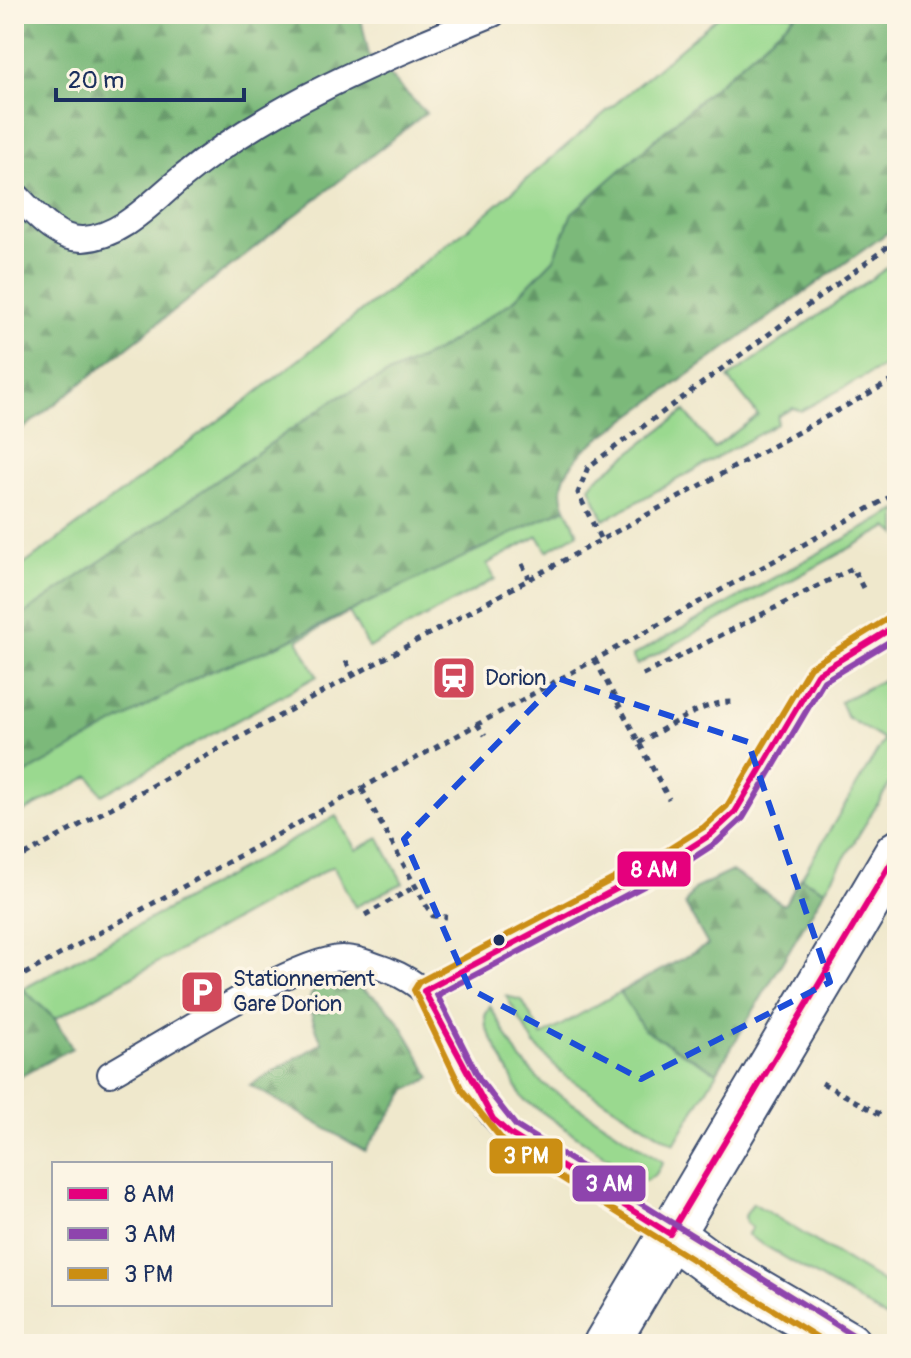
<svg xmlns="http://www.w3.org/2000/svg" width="911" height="1358" font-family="Pangolin,sans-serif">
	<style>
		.grass { fill: #9ad98f; stroke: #5a8476; stroke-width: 2 }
		.forest { fill: url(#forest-firs); stroke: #4b746c; stroke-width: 2 }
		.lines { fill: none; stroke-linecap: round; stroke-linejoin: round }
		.lane-casing { stroke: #3b4b6e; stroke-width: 28 }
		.street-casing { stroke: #3b4b6e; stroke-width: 48 }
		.path { stroke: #3b4b6e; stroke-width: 5; stroke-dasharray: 6 6; stroke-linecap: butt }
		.lane { stroke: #fff; stroke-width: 24 }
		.street { stroke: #fff; stroke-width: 44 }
		.bus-1-casing { stroke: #fcf5e5; stroke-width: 12 }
		.bus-2-casing { stroke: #fcf5e5; stroke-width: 12 }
		.bus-3-casing { stroke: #fcf5e5; stroke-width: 12 }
		.bus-1 { stroke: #e5007d; stroke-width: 6 }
		.bus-2 { stroke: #8e44ad; stroke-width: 6 }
		.bus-3 { stroke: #cb8e13; stroke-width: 6 }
		.marked { fill: none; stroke: #1d4ed8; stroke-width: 6; stroke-dasharray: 16 10; stroke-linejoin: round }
		.bus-dot { fill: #1b2f5e; stroke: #fcf5e5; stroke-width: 3 }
		.labels { text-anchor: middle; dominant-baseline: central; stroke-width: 7; stroke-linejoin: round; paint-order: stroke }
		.poi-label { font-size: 22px; fill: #1b2f5e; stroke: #fcf5e5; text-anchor: start }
		.line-badge { stroke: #fcf5e5; stroke-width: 3 }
		.badge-label { font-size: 22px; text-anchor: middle; font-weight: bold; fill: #fff }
	</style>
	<defs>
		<pattern id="forest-firs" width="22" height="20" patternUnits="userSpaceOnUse" patternTransform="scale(2)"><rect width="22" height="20" fill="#7bb97a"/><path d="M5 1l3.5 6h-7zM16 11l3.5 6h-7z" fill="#649767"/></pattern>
	</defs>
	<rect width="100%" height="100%" fill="#fcf5e5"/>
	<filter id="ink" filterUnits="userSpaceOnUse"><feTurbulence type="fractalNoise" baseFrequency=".0125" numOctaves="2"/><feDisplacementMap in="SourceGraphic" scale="16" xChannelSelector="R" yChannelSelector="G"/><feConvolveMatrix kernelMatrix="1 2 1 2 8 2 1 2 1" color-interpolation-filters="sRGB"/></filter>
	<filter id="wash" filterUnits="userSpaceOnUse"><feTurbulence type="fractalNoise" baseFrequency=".006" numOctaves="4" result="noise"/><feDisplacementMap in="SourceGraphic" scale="32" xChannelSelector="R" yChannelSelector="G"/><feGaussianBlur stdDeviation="1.8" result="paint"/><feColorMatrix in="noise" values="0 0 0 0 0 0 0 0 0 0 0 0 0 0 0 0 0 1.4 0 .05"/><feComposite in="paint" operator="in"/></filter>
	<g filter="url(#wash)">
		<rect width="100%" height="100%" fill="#efe8cc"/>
		<g class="grass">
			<path d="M721 14H797L572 213 554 259 513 301 435 352 335 399 14 621V572L256 393 480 219Z"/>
			<path d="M897 261V359L801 411 793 408 778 416 777 424 604 520 590 487 596 479 685 411 714 448 758 415 728 378Z"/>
			<path d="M566 508 578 533 547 551 538 536 487 564 495 579 369 648 349 612 298 640 317 676 102 795 90 776 14 817V780L28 769 206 673 275 647Z"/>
			<path d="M897 510V535L888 527 637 665 632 656Z"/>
			<path d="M897 673V772L825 890 801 878 884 740 847 717 840 702Z"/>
			<path d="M336 816 356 850 379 838 403 883 355 907 333 866 55 1019 23 989Z"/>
			<path d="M620 992C642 1034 676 1050 717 1072L674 1144 565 1076 535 1045 506 996 522 1000 542 1036Z"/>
			<path d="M490 1006 518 1056 543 1084 663 1162 656 1174 645 1181 638 1179 522 1098 486 1027 485 1016Z"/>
			<path d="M753 1203 897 1291V1324L747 1235 752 1228 746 1223 745 1216Z"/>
		</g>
		<g class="forest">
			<path d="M14 14H360L369 55 426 113 14 436Z"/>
			<path d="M797 14H897V226L586 448C568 468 555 481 566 508L275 647 206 673 14 780V621L335 399 435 352 513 301 554 259 572 213Z"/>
			<path d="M732 871 784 905 801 878 825 890 717 1072 644 1030 620 992 708 945 685 904 694 889Z"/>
			<path d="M349 982C396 1003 407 1035 431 1078L407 1090 365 1151 250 1085 322 1043C308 1007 294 983 349 982Z"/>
			<path d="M23 989 55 1019 72 1048 14 1080V995Z"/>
		</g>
	</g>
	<g filter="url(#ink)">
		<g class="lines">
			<g class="lane-casing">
				<g id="lane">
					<path d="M14 193C33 211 54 240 83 239 121 237 152 202 180 179 271 104 385 58 493 14"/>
					<path d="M424 991 671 860 710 835 735 812 817 674 897 625"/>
					<path d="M110 1074C155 1049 300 956 343 958 359 958 376 966 390 971 401 975 419 985 425 994 456 1040 467 1096 510 1134L670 1234"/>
				</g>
			</g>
			<g class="street-casing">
				<g id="street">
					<path d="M670 1234 711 1264 848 1344"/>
					<path d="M606 1344 897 853"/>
				</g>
			</g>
			<g class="path">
				<path d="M600 538 578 493 588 467 897 240"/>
				<path d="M522 564 529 578"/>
				<path d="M595 660 669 799"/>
				<path d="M346 661 353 675"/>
				<path d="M643 675 853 568 863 588"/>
				<path d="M477 724 485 735"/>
				<path d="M639 743C667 728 704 700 735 702"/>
				<path d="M362 789 427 907 433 916 447 917"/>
				<path d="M14 861 897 378"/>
				<path d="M365 915 416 886"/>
				<path d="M14 980 897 493"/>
				<path d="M822 1083 881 1115"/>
			</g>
			<use href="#lane" class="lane"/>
			<use href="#street" class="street"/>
			<g class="bus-1-casing">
				<path id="bus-1" d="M897 625 817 674 735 812 710 835 671 860 424 991 493 1119 510 1134 670 1234 897 853"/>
			</g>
			<g class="bus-2-casing">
				<path id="bus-2" d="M853 1335 516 1126 480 1080 437 995 676 869 716 843 743 818 824 681 897 637"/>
			</g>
			<g class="bus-3-casing">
				<path id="bus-3" d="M828 1344 504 1142 462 1090 414 990 419 982 666 851 704 827 727 806 810 667 892 616"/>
			</g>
			<use href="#bus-1" class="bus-1"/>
			<use href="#bus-2" class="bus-2"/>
			<use href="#bus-3" class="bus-3"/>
		</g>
	</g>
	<path class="marked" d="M560 679 748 742 830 982 641 1079 470 989 404 839Z"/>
	<defs>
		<g id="station-square" transform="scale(2.3)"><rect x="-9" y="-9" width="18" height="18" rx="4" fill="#d1495b" stroke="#fcf5e5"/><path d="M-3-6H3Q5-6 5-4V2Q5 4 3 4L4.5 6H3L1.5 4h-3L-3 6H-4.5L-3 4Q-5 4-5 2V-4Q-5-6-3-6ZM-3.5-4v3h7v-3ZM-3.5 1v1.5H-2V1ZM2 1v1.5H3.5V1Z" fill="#fff"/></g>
		<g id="parking-square" transform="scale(2.3)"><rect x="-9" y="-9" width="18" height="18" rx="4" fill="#d1495b" stroke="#fcf5e5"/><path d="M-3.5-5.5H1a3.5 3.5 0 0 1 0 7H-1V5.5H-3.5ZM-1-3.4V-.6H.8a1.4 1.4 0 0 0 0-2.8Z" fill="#fff"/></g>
	</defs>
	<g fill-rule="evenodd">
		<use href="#station-square" x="454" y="678"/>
		<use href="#parking-square" x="202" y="992"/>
	</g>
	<circle class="bus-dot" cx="499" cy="940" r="7"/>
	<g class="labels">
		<g class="poi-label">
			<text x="485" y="678">Dorion</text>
			<text x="233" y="979">Stationnement<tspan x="233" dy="25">Gare Dorion</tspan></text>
		</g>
	</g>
	<g class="line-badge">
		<rect x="616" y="850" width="76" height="38" rx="8" fill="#e5007d"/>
		<rect x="488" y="1137" width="76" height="38" rx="8" fill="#cb8e13"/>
		<rect x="571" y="1164" width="76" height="39" rx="8" fill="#8e44ad"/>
	</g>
	<g class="badge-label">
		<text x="654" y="877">8 AM</text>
		<text x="526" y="1163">3 PM</text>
		<text x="609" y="1191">3 AM</text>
	</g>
	<rect width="911" height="1358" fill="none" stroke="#fcf5e5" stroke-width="48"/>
	<rect x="52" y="1162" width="280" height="144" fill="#fcf5e5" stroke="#a2a6af" stroke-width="2"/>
	<rect x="68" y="1188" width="40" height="12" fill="#e5007d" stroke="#a2a6af" stroke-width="2"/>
	<text x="124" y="1202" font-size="24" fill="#1b2f5e">8 AM</text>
	<rect x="68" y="1228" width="40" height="12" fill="#8e44ad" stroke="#a2a6af" stroke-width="2"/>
	<text x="124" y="1242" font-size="24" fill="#1b2f5e">3 AM</text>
	<rect x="68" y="1268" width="40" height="12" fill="#cb8e13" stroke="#a2a6af" stroke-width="2"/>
	<text x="124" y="1282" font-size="24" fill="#1b2f5e">3 PM</text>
	<path d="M56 88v12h188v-12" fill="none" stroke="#1b2f5e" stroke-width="4"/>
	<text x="68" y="88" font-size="24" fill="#1b2f5e" stroke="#fcf5e5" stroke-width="6" paint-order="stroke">20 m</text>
</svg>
